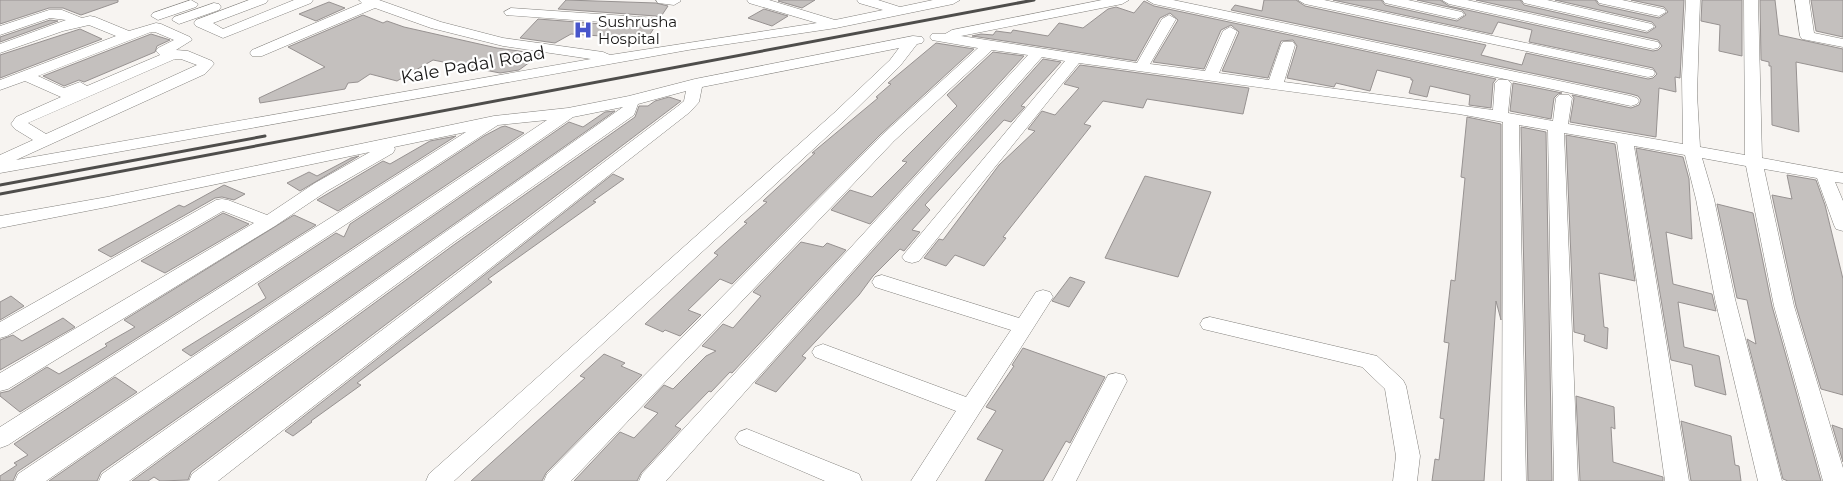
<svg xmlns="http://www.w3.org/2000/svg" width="1843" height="481" font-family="Montserrat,sans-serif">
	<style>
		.building { fill: #c4c0be; stroke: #979291 }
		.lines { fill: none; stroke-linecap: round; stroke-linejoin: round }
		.minor-casing { stroke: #83817d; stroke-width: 1 }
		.minor { fill: #fff; fill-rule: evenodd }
		.rail { stroke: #4e4d4b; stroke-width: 3 }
		.labels { text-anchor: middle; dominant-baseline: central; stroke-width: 4.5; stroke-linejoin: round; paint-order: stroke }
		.far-poi-label { font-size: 15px; fill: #1a1918; stroke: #fff; text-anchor: start }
		.street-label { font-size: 18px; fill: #1a1918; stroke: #fff }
	</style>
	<rect width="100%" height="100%" fill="#f7f4f1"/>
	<g class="building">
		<path d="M0 0H118V2L81 15 63 8H49L0 24Z"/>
		<path d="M566 0 656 3 668 6 660 18 656 16 558 9Z"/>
		<path d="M780 0H815L802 8 778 1Z"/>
		<path d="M1264 0H1296L1305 6 1486 45 1481 55 1522 65 1526 53 1648 79 1653 78 1657 74 1653 68 1529 42 1532 30 1498 22 1492 34 1333 0H1381L1385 5 1457 21 1466 15 1462 10 1417 0H1440L1449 6 1653 51 1658 50 1662 46 1658 40 1476 0H1520L1524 5 1647 33 1656 27 1652 22 1555 0H1595L1599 5 1659 18 1668 12 1664 7 1631 0H1684L1680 78 1675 77 1676 92 1659 88 1656 137 1570 122 1574 98 1572 95 1631 108 1639 105 1641 100 1638 96 1631 94 1231 10 1235 5 1262 11Z"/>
		<path d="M1702 0H1742V56L1719 51 1720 25 1701 21Z"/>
		<path d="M1760 0H1775L1779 35 1843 49V72L1796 62 1799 132 1772 125 1771 66H1769V62L1761 60Z"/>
		<path d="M1811 0H1843V37L1816 31Z"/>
		<path d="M1144 1 1154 6 1496 79 1493 83 1491 108 1469 105 1470 95 1430 86 1427 97 1409 93 1413 80H1411V78L1377 70 1370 91 1336 83 1334 87 1287 78 1297 46 1293 40 1281 41 1268 78 1222 71 1239 32 1231 25 1221 30 1204 69 1153 62 1178 20 1170 13 1160 18 1136 61 972 36 981 34 993 35 996 31 1011 33 1013 30 1048 36 1059 23 1083 28 1108 9 1116 7 1134 13Z"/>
		<path d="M329 2 345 8 316 21 299 14Z"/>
		<path d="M764 9 788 16 772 26 748 18Z"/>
		<path d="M363 15 383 23 387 21 404 27 497 48 541 54 519 70 500 73 433 60 397 81 370 74 358 82 348 83 345 89 260 103 259 98 325 67 288 47Z"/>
		<path d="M538 19 654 28 647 39 571 34 555 43 520 38Z"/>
		<path d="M50 20 58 21 0 42V37Z"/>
		<path d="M80 29 102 39 0 78V55Z"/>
		<path d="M151 34 170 40 157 46 155 52 84 82 79 80 64 86 43 76Z"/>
		<path d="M936 43 974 49 881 134 732 284 720 279 688 310 701 315 680 336 665 330 663 332 645 324 718 255 714 253 747 223 744 222 767 202 763 201 815 153H812L878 98 876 97 891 84 888 83Z"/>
		<path d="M993 52 1024 56 870 224 831 210 850 190 872 197 907 162 902 161 957 106 947 95Z"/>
		<path d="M1043 59 1061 62 1021 106 1025 107 1011 122 1004 120 925 205 930 210 912 230 920 232 904 251 900 249 873 276 859 295 802 356 806 358 776 392 755 383Z"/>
		<path d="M1080 65 1249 88 1243 114 1147 99 1143 108 1103 101 1084 124 1091 126 1003 237 1006 238 984 266 955 255 946 266 924 258 939 239 943 240 999 165 1035 131 1028 129 1042 111 1055 115 1079 88 1064 84Z"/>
		<path d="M1513 83 1562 93 1558 94 1554 98 1551 119 1510 111Z"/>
		<path d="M669 97 681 101 191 472 188 480 160 481 154 477 148 481H132L455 244 635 117 639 106H648L655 101Z"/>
		<path d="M615 111 101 472 97 481H49L569 122 583 127 605 112Z"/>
		<path d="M1467 117 1501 124V320L1496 301 1484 481H1432L1435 459 1439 460 1444 419 1440 418 1449 343 1444 342 1451 280 1455 281 1465 178 1461 177Z"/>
		<path d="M505 126 524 133 191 356 182 350 266 298 258 284 336 233 344 237 350 224 484 136 501 127Z"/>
		<path d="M1521 127 1546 132 1552 481H1528Z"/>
		<path d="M1566 135 1615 144 1635 281 1599 273 1604 327 1608 328 1607 349 1584 341 1585 335 1574 332Z"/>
		<path d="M456 136 338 211 317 200 383 161 390 164 430 141Z"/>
		<path d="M1636 148 1683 157 1689 179 1692 239 1666 232 1673 284 1712 294 1716 311 1678 302 1684 347 1719 356 1726 395 1695 386 1692 365 1671 360Z"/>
		<path d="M359 156 300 191 287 183 309 172 317 176 351 158Z"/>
		<path d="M613 174 624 179 593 201 596 202 488 279 492 282 357 383 361 385 311 421 312 422 293 436 285 431Z"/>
		<path d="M1787 175 1816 180 1825 205 1843 279V395L1821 389 1796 306 1772 195 1792 199Z"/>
		<path d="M1145 176 1211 192 1178 277 1105 258Z"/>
		<path d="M224 185 245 194 234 200 222 197 215 198 111 257 98 250 179 205 184 207Z"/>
		<path d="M1717 204 1753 213 1772 306 1821 481H1788L1783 479 1747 339 1756 344 1747 300 1737 298Z"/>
		<path d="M223 213 249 224 165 273 141 261Z"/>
		<path d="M294 215 316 225 20 412 0 396V393L9 391 47 367 59 374 107 346 105 344 135 327 124 320Z"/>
		<path d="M801 242 823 247 827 243 846 250 732 373 730 372 711 392 709 391 675 426 681 429 641 473 637 481H574L620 432 634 438 658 413 644 407 664 385 673 389 706 356 716 351 702 346 723 324 733 328 761 296 753 292Z"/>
		<path d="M1070 277 1085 282 1069 307 1052 301Z"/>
		<path d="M11 296 24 306 0 320V302Z"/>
		<path d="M63 318 75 327 0 370V340L13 335 22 341Z"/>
		<path d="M1023 348 1105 377 1070 443 1066 441 1043 481H985L1003 450 977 439 996 411 986 407 1014 366 1012 365Z"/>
		<path d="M604 354 625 363 621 366 642 375 546 473 542 481H471L585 378 580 376Z"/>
		<path d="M115 377 137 392 17 472 13 481H0V476L17 465 14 463 28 455 14 444Z"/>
		<path d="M1576 396 1614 407 1615 429 1611 427 1613 462 1663 477V481H1580Z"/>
		<path d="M1681 421 1731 436 1735 465 1739 466 1741 481H1691Z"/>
		<path d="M1832 425 1843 429V462Z"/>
	</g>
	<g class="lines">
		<g class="minor-casing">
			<g id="minor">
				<path d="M191 0 198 4 196 7 158 20 151 16 153 13Z"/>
				<path d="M249 0H268L266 3 213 23 223 29 294 0H313L311 3 223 38 196 26 194 23 196 20Z"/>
				<path d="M359 0H379L441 22 503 38 603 52 610 55 817 23 749 3 747 0H769L835 20 883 10 859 3 857 0H878L900 7 933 0H960L953 4 836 28 688 50 0 173V155L33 140 15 129 11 124 16 117 61 97 25 81 0 90V80L116 36 89 25 63 31 0 53V44L66 20 50 18 0 35V26L49 10H62L82 18 90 16 95 17 129 31 156 23 161 24 190 37 192 40 176 50 188 51 212 61 214 64 205 74 16 160 591 59 503 46 431 28 375 8 262 56H252L250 53 252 50 362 3ZM151 32H155L174 40 158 48 156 51 160 55 87 86 80 82 64 88 38 76ZM175 59H181L197 65 46 134 28 123Z"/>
				<path d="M656 0H680L681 1 674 5 658 3Z"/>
				<path d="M1102 0H1129L1122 4 961 36 1137 63 1162 19 1169 15 1176 19 1150 64 1205 71 1223 31 1230 27 1237 31 1219 73 1269 80 1281 45 1283 42H1293L1295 45 1284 82 1493 110 1495 83 1498 80H1508L1511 83 1508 113 1553 121 1556 98 1559 95H1569L1572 98 1568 124 1683 144 1682 76 1686 0H1700L1697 94 1700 147 1745 155 1744 0H1758L1762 158 1843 173V183L1835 182 1843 201V231L1836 229 1834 225 1817 178 1764 169 1794 306 1843 468V481H1823L1774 306 1746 166 1702 158 1714 199 1735 299 1782 481H1758L1715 299 1696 199 1685 155 1634 146 1689 481H1665L1617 142 1564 133 1578 481H1554L1548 130 1519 125 1526 481H1502L1503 122 1459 114 1079 63 919 261 912 263 905 261 902 257 905 253 1065 61 1042 57 666 481H639L642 474 1028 55 992 50 894 141 571 481H544L547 474 882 135 978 48 932 40 930 37 932 34H945L952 30Z"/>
				<path d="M1147 0H1173L1631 96 1637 98 1639 101 1637 104 1631 106 1154 4Z"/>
				<path d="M1298 0H1324L1648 69 1653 70 1655 73 1653 76 1648 77 1305 4Z"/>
				<path d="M1383 0H1408L1462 12 1464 15 1457 19 1385 3Z"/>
				<path d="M1442 0H1467L1653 41 1658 42 1660 45 1658 48 1653 49 1449 4Z"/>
				<path d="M1522 0H1547L1652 24 1654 27 1647 31 1524 3Z"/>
				<path d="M1597 0H1622L1664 9 1666 12 1659 16 1599 3Z"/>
				<path d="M1795 0H1809L1814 33 1843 39V47L1802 39 1800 36Z"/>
				<path d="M214 3 219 4 221 7 219 10 179 24 172 20 174 17Z"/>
				<path d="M511 8 656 18 663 22 656 26 506 15 504 12Z"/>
				<path d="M913 36 922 37 924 40 922 43 917 44 900 66 846 119 454 481H426L429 474 834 113 890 60 899 48 702 87 699 102 690 112 218 481H189L192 474 678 106 684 101 686 91 638 104 634 115 454 242 129 481H99L102 474 623 107 573 117 46 481H15L18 474 547 120 498 125 8 445 0 448V427L466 132 394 147 395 149 393 153 327 191 275 226 8 389 0 391V373L254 223 223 211 7 336 0 338V322L216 200 222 199 228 200 267 215 315 183 370 152 107 207 0 228V216L107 197 494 116 568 108 629 96 695 79Z"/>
				<path d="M882 275 1019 318 1036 292 1043 290 1050 292 1053 297 936 481H911L956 411 815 357 812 352 815 347 823 344 966 397 1011 330 875 287 872 282 875 277Z"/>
				<path d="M1210 317 1377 356 1403 380 1406 386 1420 456 1417 481H1393L1396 456 1385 389 1362 367 1203 329 1200 324 1203 319Z"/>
				<path d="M1116 373 1124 375 1127 381 1076 481H1052L1108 375Z"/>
				<path d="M747 429 859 474 862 481H825L739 444 735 438 739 432Z"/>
			</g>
		</g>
		<use href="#minor" class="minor"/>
		<g class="rail">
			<path d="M0 185 265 136"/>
			<path d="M0 194 1034 0"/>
		</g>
	</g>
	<defs>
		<g id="hospital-bare" transform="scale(1.5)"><path d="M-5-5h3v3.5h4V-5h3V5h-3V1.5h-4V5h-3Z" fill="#4856cb" stroke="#fff" stroke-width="2.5" paint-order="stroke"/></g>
	</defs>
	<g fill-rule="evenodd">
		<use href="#hospital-bare" x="583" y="30"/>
	</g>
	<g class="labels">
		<g class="far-poi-label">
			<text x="598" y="21">Sushrusha<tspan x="598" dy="17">Hospital</tspan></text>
		</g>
		<g class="street-label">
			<text transform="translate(473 65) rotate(-10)">Kale Padal Road</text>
		</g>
	</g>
</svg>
